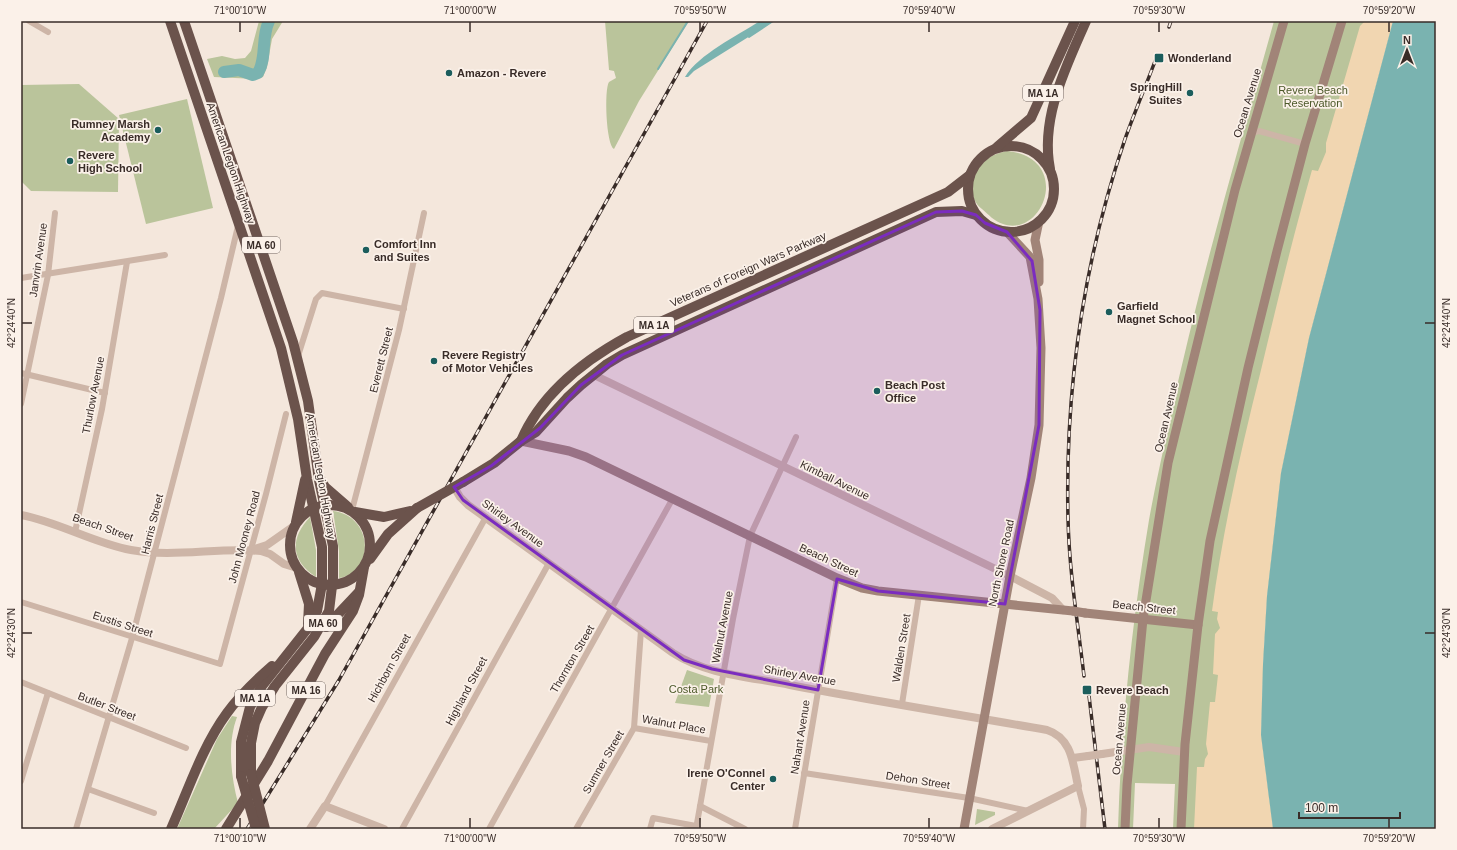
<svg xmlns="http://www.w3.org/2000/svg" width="1457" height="850" font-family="Arial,sans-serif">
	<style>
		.green { fill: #bac49b }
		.sand { fill: #f1d6b1 }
		.water { fill: #7ab3b0 }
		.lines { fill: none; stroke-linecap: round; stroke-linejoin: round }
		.stream { stroke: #7ab3b0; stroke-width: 2 }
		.river { stroke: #7ab3b0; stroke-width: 12 }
		.minor { stroke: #cdb5a7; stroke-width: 6 }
		.tertiary { stroke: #cdb5a7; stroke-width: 8 }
		.secondary { stroke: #a18478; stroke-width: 9 }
		.trunk { stroke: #6b534c; stroke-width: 10 }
		.rail-casing { stroke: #392c28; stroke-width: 3.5 }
		.rail { stroke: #fbf1e9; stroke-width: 2; stroke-dasharray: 6; stroke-linecap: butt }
		.tertiary-bridge { stroke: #cdb5a7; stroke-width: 8 }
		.secondary-bridge { stroke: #a18478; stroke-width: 9 }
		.trunk-bridge { stroke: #6b534c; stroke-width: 10 }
		.marked { fill: #7b2cbf; fill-opacity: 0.2; stroke: #7b2cbf; stroke-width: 3; stroke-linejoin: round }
		.ticks { fill: none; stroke: #392c28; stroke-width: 1.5 }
		.poi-dot { fill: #1b5d5c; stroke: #fbf1e9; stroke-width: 1.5 }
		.labels { text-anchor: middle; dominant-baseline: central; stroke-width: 3.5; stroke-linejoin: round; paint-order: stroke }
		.shield { fill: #fbf1e9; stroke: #736762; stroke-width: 1 }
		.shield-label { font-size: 10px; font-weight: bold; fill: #392c28 }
		.poi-label { font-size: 11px; font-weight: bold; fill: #392c28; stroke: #fbf1e9; text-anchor: start }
		.park-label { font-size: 11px; fill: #4c592a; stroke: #fbf1e9 }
		.street-label { font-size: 11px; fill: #392c28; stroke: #fbf1e9 }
		.neatline { fill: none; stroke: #392c28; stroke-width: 1.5 }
		.ticks-label { font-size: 10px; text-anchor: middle; fill: #392c28 }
	</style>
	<rect width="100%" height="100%" fill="#f4e7dc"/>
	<g class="green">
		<path d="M259 21H283L272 39 267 67 263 77 256 79 214 77 207 59 222 56 235 59 245 58 251 51Z"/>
		<path d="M605 21H689L639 101 614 149C606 145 604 89 609 82L616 78 614 71 609 70Z"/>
		<path d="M1274 21H1393L1309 338 1281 473 1267 596 1263 664 1261 735 1273 829H1173L1175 784 1135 783 1133 829H1118C1121 726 1132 622 1149 520 1155 486 1163 452 1170 418 1199 284 1237 153 1274 21Z"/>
		<path d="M79 84 119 119 118 192 31 191 21 181V85Z"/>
		<path d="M187 99 213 208 146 224 119 115Z"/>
		<path d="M1007 151C1073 158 1044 238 1003 224 994 221 989 215 982 209 966 197 971 173 985 161 991 155 999 153 1007 151Z"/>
		<path d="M333 511C374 516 375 573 339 578V551Z"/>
		<path d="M310 517 316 550V577C290 560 290 538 310 517Z"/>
		<path d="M687 670 714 679 709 707 675 703Z"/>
		<path d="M232 716 237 717C227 744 231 776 238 803L214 829H177L217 739Z"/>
		<path d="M977 809 995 812V815L975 825Z"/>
	</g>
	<path class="sand" d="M1365 21H1393L1309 338 1281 473 1267 596 1263 664 1261 735 1273 829H1194L1197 767H1204L1205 759 1208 754 1206 744 1210 702H1215L1218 675 1213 674 1215 634 1220 628 1217 619 1218 612 1212 611C1223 529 1241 449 1261 370 1277 303 1293 236 1312 170L1318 171 1326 152V143L1360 26Z"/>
	<g class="water">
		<path d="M760 21H774L694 71 688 77H685C699 54 737 36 760 21Z"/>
		<path d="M1393 21H1436V829H1273L1261 735 1263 664 1267 596 1281 473 1309 338Z"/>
	</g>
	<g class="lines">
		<g class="stream">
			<path d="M749 37 773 21"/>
			<path d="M658 69 688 21"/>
		</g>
		<path class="river" d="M224 72 239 70 253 75 258 73C267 58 261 37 269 21"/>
		<g class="minor">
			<path d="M29 21 48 32"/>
			<path d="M1250 134 1259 131 1305 144"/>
			<path d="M21 278 165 255"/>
			<path d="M298 356 316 299 322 293 404 309"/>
			<path d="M21 373 105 393"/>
			<path d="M21 404 48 275 55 213"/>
			<path d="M352 510 399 330 424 213"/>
			<path d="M75 532 102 409 127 262"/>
			<path d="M21 602 220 664 266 494 286 414"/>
			<path d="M21 682 186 748"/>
			<path d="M902 704 919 595"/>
			<path d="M634 728 711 741"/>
			<path d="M804 773 969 798 1028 811"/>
			<path d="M21 781 48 693"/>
			<path d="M1078 786 1084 809 1083 829"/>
			<path d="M88 789 154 813"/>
			<path d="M325 806 486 517"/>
			<path d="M700 806 745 829"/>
			<path d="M76 829 132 638 221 298 238 226"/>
			<path d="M402 829 549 563"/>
			<path d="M489 829 673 498"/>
			<path d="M576 829 634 728 641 630"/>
			<path d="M650 829 653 818 696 826"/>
			<path d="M696 829 733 619 750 536 796 437"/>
			<path d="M795 829 837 578"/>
		</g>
		<g class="tertiary">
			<path d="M594 375 1010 576 1052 598 1063 610"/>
			<path d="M454 487 460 497 468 505 673 653C707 675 751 677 790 685 875 701 961 715 1047 730 1072 738 1073 764 1078 786L992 829"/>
			<path d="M21 515C59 522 93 543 131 550 174 558 218 547 261 551L270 554 284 564 297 568"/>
			<path d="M255 549 267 545 294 526"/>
			<path d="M1102 754 1149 747 1184 752"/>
			<path d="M1073 758 1088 756"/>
			<path d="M310 829 325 806 384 829"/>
		</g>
		<g class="secondary">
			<path d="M1039 221 1035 240 1039 260V282"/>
			<path d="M521 441 569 451 586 457 837 578 862 588 878 591 1073 611"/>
			<path d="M1085 613 1198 625"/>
			<path d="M964 829 1010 576 1031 478 1039 425 1041 348 1038 299 1030 257 1007 232"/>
			<path d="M1125 829 1127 785 1143 619 1168 463 1235 190 1284 21"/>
			<path d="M1181 829 1185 744 1198 625 1210 541 1248 368 1277 251 1305 144 1342 21"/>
		</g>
		<g class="trunk">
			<path d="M170 21 281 348 298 419 307 479 322 547V584L317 611 308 628 262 686 250 707 241 742V776"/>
			<path d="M184 21 293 342 308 401 319 480 333 546V578L329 611 314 637 275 686 262 707 255 723 251 743V774"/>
			<circle cx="1011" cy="189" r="43"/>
			<path d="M997 147 1031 118 1075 21"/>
			<path d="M1050 169C1040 118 1066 67 1086 21"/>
			<path d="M521 441C541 394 583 361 627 337L948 192 970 175"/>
			<path d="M320 479 325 487 348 507"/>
			<path d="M463 482 494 463 521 441 536 432 567 398 581 385 607 364 622 355 936 212 962 211 976 215"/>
			<circle cx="330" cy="545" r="40"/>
			<path d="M355 512 384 517 410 511"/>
			<path d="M296 522 305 480"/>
			<path d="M370 559 388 534 417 508"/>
			<path d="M299 572 309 604 308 624"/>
			<path d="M326 627 359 592"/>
			<path d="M171 829C188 791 202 747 227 713 240 695 256 680 272 666"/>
			<path d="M226 829 268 761 325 654 353 611 359 595 364 567"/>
		</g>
		<g class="rail-casing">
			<g id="rail">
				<path d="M1169 27 1171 21"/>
				<path d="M1084 676C1078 624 1069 571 1068 518 1065 390 1084 260 1125 139 1135 111 1147 83 1157 56"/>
				<path d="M1089 696 1105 829"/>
				<path d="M247 829 339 680 707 21"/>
			</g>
		</g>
		<use href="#rail" class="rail"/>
		<path class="tertiary-bridge" d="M1088 756 1102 754"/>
		<path class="secondary-bridge" d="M1073 611 1085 613"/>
		<g class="trunk-bridge">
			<path d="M417 508 463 482"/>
			<path d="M251 774 265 829"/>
			<path d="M241 776 256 829"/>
		</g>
	</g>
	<path class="marked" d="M962 211 976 215 985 223 1007 232 1032 261 1040 310 1039 425 1005 604 878 591 837 579 818 690 712 669 684 660 463 500 454 487 491 466 540 428 581 385 622 355 936 212Z"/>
	<path class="ticks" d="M240 22V32M470 22V32M700 22V32M929 22V32M1159 22V32M1389 22V32M22 323H32M1425 323H1435M22 633H32M1425 633H1435M240 818V828M470 818V828M700 818V828M929 818V828M1159 818V828M1389 818V828"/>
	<g class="poi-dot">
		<rect x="1154" y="53" width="10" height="10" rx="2"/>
		<circle cx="449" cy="73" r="4"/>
		<circle cx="1190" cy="93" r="4"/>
		<circle cx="158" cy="130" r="4"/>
		<circle cx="70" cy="161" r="4"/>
		<circle cx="366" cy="250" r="4"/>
		<circle cx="1109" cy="312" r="4"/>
		<circle cx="434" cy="361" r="4"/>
		<circle cx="877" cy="391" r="4"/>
		<rect x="1082" y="685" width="10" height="10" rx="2"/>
		<circle cx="773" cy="779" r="4"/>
	</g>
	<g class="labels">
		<g class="shield">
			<rect x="1023" y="85" width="40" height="16" rx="3"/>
			<rect x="242" y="237" width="38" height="16" rx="3"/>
			<rect x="634" y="317" width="40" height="16" rx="3"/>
			<rect x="304" y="615" width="38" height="16" rx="3"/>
			<rect x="287" y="682" width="38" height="16" rx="3"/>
			<rect x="235" y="690" width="40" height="16" rx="3"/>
		</g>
		<g class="shield-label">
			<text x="1043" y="93">MA 1A</text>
			<text x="261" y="245">MA 60</text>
			<text x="654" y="325">MA 1A</text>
			<text x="323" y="623">MA 60</text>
			<text x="306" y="690">MA 16</text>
			<text x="255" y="698">MA 1A</text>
		</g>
		<g class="poi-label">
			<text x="1168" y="58">Wonderland</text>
			<text x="457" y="73">Amazon - Revere</text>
			<text x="1182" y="87" text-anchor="end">SpringHill<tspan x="1182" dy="13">Suites</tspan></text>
			<text x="150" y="124" text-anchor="end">Rumney Marsh<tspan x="150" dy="13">Academy</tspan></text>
			<text x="78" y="155">Revere<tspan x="78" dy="13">High School</tspan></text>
			<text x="374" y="244">Comfort Inn<tspan x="374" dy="13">and Suites</tspan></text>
			<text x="1117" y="306">Garfield<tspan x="1117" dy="13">Magnet School</tspan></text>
			<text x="442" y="355">Revere Registry<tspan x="442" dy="13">of Motor Vehicles</tspan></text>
			<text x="885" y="385">Beach Post<tspan x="885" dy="13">Office</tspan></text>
			<text x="1096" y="690">Revere Beach</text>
			<text x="765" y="773" text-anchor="end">Irene O'Connel<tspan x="765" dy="13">Center</tspan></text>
		</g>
		<g class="park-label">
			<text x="1313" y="90">Revere Beach<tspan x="1313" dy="13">Reservation</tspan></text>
			<text x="696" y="689">Costa Park</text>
		</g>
		<g class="street-label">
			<text transform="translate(1247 103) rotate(-73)">Ocean Avenue</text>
			<text transform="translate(231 163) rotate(71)">American Legion Highway</text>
			<text transform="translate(38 260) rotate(-82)">Janvrin Avenue</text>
			<text transform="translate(748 269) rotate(-24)">Veterans of Foreign Wars Parkway</text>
			<text transform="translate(381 360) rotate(-76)">Everett Street</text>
			<text transform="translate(93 395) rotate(-79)">Thurlow Avenue</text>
			<text transform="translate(1166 417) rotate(-77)">Ocean Avenue</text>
			<text transform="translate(321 476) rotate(80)">American Legion Highway</text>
			<text transform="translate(835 480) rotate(26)">Kimball Avenue</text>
			<text transform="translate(513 523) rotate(36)">Shirley Avenue</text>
			<text transform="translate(152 524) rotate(-76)">Harris Street</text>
			<text transform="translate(103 527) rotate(19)">Beach Street</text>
			<text transform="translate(244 537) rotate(-75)">John Mooney Road</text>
			<text transform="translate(829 560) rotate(25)">Beach Street</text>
			<text transform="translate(1001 563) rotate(-78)">North Shore Road</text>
			<text transform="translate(1144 607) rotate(6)">Beach Street</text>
			<text transform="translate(123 624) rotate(18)">Eustis Street</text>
			<text transform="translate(722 627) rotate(-79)">Walnut Avenue</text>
			<text transform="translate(901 648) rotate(-81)">Walden Street</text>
			<text transform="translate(572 659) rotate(-60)">Thornton Street</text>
			<text transform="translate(389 668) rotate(-61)">Hichborn Street</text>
			<text transform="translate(800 675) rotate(10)">Shirley Avenue</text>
			<text transform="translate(466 691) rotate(-62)">Highland Street</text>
			<text transform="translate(107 706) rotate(21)">Butler Street</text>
			<text transform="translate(674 724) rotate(10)">Walnut Place</text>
			<text transform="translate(800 737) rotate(-81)">Nahant Avenue</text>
			<text transform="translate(1119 739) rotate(-85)">Ocean Avenue</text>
			<text transform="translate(603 762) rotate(-60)">Sumner Street</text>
			<text transform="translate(918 780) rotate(9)">Dehon Street</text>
		</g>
	</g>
	<rect width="1457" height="850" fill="none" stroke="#fbf1e9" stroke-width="44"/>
	<g transform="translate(1407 50)" stroke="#fbf1e9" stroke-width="3" paint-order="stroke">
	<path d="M0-3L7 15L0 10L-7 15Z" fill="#392c28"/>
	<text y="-6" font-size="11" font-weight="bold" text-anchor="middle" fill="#392c28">N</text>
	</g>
	<path d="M1299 812v6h101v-6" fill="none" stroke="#392c28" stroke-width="2"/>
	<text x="1305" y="812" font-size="12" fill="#392c28" stroke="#fbf1e9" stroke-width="3" paint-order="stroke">100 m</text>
	<rect x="22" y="22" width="1413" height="806" class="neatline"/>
	<g class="ticks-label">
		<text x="240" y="14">71°00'10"W</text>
		<text x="470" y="14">71°00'00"W</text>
		<text x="700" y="14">70°59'50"W</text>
		<text x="929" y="14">70°59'40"W</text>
		<text x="1159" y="14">70°59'30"W</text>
		<text x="1389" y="14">70°59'20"W</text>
		<text transform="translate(11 323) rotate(-90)" y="4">42°24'40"N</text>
		<text transform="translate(1446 323) rotate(-90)" y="4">42°24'40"N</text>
		<text transform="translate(11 633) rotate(-90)" y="4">42°24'30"N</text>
		<text transform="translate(1446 633) rotate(-90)" y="4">42°24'30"N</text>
		<text x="240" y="842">71°00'10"W</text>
		<text x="470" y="842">71°00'00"W</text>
		<text x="700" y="842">70°59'50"W</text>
		<text x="929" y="842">70°59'40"W</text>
		<text x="1159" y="842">70°59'30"W</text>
		<text x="1389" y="842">70°59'20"W</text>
	</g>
</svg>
